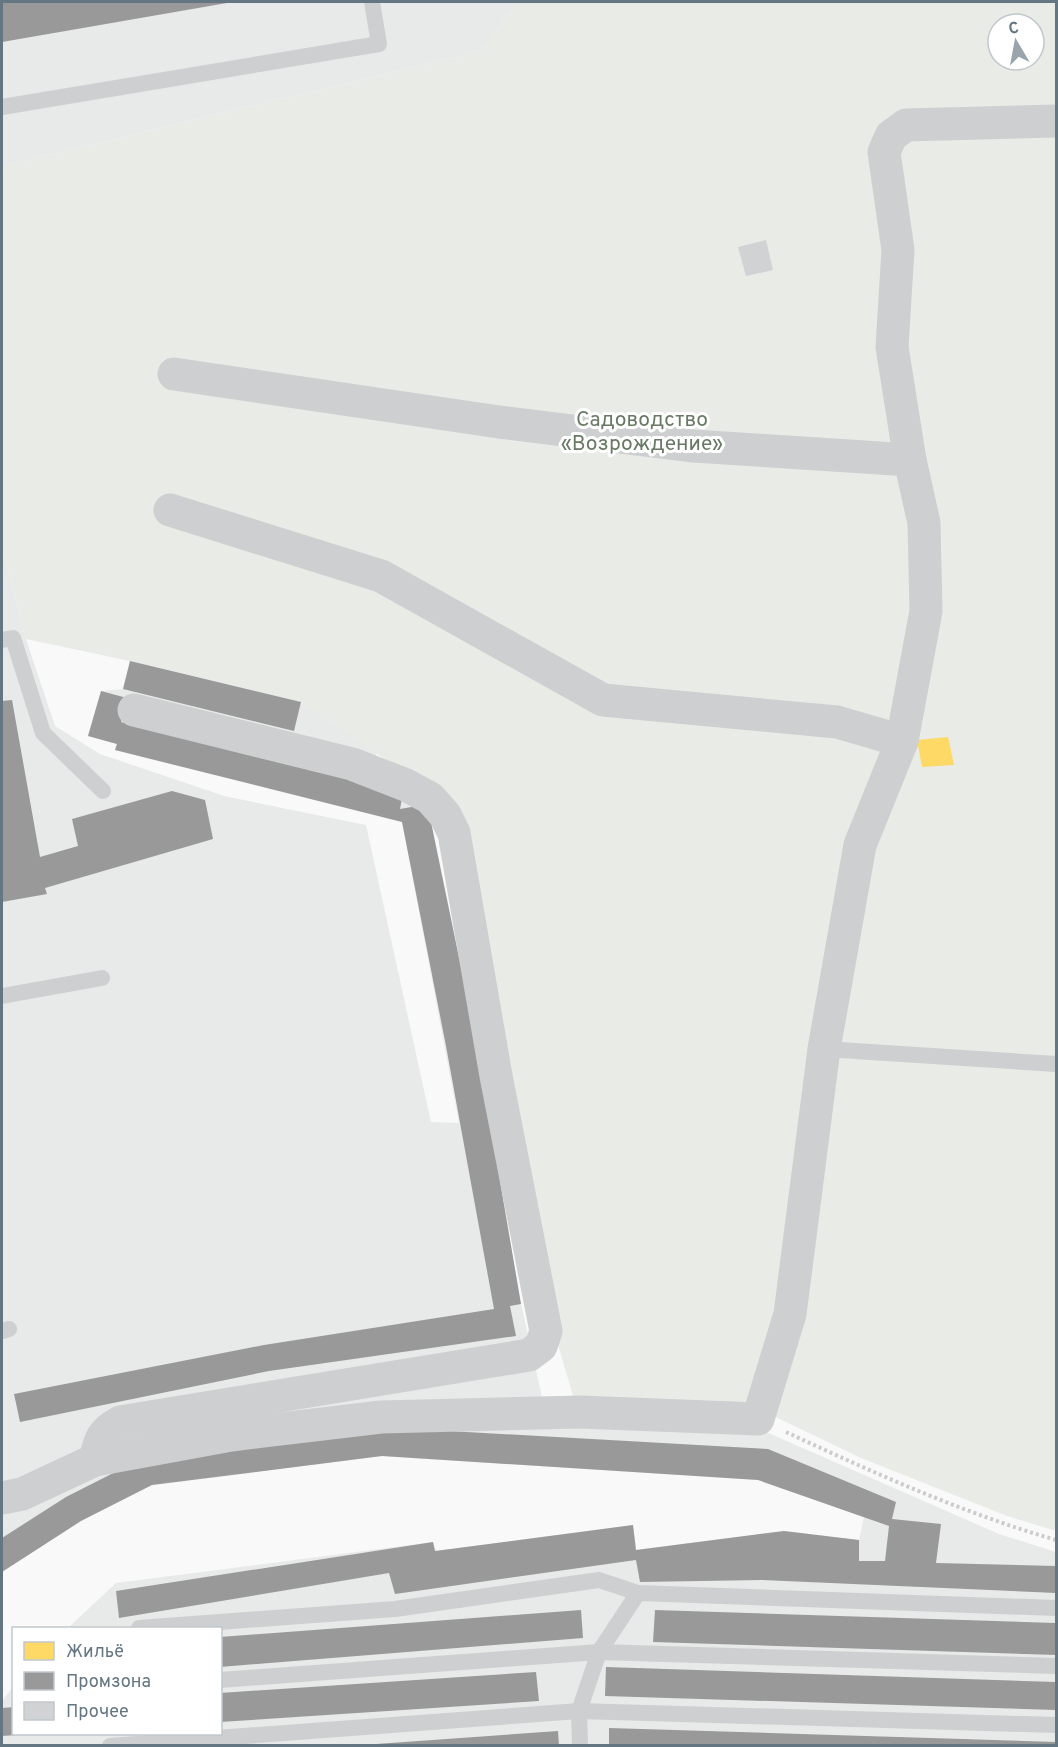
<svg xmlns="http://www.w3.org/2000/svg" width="1058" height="1747" font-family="Overpass,sans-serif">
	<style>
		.built { fill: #e8e9e9 }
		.green { fill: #e8ebe6; fill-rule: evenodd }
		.homes { fill: #ffd966 }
		.industry { fill: #999 }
		.building { fill: #d0d2d3 }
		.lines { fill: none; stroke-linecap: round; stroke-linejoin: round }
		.path { stroke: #cbcccd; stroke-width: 4; stroke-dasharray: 3 3; stroke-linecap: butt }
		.lane { stroke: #cecfd0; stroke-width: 16 }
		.street { stroke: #cecfd0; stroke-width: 33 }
		.labels { text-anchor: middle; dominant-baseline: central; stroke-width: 6; stroke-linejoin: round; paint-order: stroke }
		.park-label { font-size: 21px; fill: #687a64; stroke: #fff }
	</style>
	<rect width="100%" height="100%" fill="#f9f9f9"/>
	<g class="built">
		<path d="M2 2H518L481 51 7 165 2 175Z"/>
		<path d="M2 548 26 639 55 726 100 754 224 796 366 825 431 1122 459 1123 402 822 115 750 116 744 88 736 101 691 123 689 130 661 301 702 377 752 370 784 423 805 475 1035 521 1304 547 1419 750 1425 999 1534 1056 1552V1745H2V1701L13 1687 14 1734H220V1628H68L116 1583 433 1542 436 1551 633 1525 636 1550 784 1531 859 1540 864 1517 758 1480 382 1456 152 1485 77 1514 2 1566Z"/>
	</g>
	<path class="green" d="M518 2H1056V1531L1007 1516 861 1458 761 1410 574 1399 553 1328 433 792 301 702 130 661 26 639 2 548V175L7 165 481 51ZM998 24H1034V60H998Z"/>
	<path class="homes" d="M948 737 954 765 922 767 917 740Z"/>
	<g class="industry">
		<path d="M2 2H226L227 3 2 42Z"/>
		<path d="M130 661 301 702 294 731 123 689Z"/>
		<path d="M101 691 127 698 121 722 403 793 400 809 423 805 430 817 475 1035 521 1304 510 1306 516 1336 269 1371 20 1422 14 1394 264 1345 494 1309 446 1046 402 822 115 750 117 744 88 736Z"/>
		<path d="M12 700 40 857 78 846 72 819 172 791 205 800 213 839 45 888 47 894 2 902V701Z"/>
		<path d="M379 1427 768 1449 896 1502 892 1519 941 1524 936 1563 1056 1566V1593L762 1580 640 1582 636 1560 395 1594 389 1573 119 1618 116 1591 433 1542 435 1551 633 1525 636 1550 784 1531 859 1540V1561H885L889 1526 758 1480 382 1456 152 1485 81 1521 2 1572V1538L66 1497 139 1460Z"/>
		<path d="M581 1610 583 1638 220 1667V1637Z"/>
		<path d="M655 1610 1056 1623V1655L653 1642Z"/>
		<path d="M606 1667 1056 1682V1710L605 1696Z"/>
		<path d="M536 1672 539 1701 220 1722V1693Z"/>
		<path d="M14 1707V1734H18V1735L2 1736V1708Z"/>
		<path d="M609 1728 1056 1742V1746H609Z"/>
		<path d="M558 1731 559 1746H376V1744Z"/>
	</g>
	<path class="building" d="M766 240 773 270 746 276 738 247Z"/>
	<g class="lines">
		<path class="path" d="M786 1432C874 1473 963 1513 1056 1540"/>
		<g class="lane">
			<path d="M2 107 379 44 372 2"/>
			<path d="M2 640 13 638 43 733 103 791"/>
			<path d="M2 996 102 978"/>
			<path d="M824 1049 1056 1064"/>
			<path d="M2 1331 9 1329"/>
			<path d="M139 1628 395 1609 599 1580 638 1593 1056 1608"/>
			<path d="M220 1680 599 1652 1056 1666"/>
			<path d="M110 1746 579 1711 1056 1725"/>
			<path d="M580 1746 579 1711 599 1652 638 1593"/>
		</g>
		<g class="street">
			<path d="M910 460 892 347 898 250 884 152 891 136 906 125 1056 121"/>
			<path d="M170 510 381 576 603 700 837 722 902 741"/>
			<path d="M95 1460 231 1435 381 1417 580 1412 758 1419 790 1314 824 1049 860 845 902 741 926 611 924 523 910 460 694 446 499 422 174 374"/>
			<path d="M2 1498 22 1494 95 1460C100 1439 101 1433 120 1422L529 1355 541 1346 546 1331 496 1076 454 833 445 815 430 798 406 785 352 764 134 710"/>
		</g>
	</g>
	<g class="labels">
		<g class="park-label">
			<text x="642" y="420">Садоводство<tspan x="642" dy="24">«Возрождение»</tspan></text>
		</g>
	</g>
	<rect width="1058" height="1747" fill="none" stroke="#657683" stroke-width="6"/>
	<rect x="12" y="1627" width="210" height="108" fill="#ffffff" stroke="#c1c8cd" stroke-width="1.5"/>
	<rect x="24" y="1642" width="30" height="18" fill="#ffd966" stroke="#c1c8cd" stroke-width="1.5"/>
	<text x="66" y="1657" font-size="18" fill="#657683">Жильё</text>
	<rect x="24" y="1672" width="30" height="18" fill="#999999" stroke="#c1c8cd" stroke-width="1.5"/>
	<text x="66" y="1687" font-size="18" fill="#657683">Промзона</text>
	<rect x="24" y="1702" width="30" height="18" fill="#d0d2d3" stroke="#c1c8cd" stroke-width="1.5"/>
	<text x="66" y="1717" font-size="18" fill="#657683">Прочее</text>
	<g transform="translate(1016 42) rotate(350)"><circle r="28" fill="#ffffff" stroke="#c1c8cd" stroke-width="1.5"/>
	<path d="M0-4.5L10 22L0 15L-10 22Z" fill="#99a4ac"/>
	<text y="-9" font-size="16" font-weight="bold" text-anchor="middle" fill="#657683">С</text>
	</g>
</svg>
